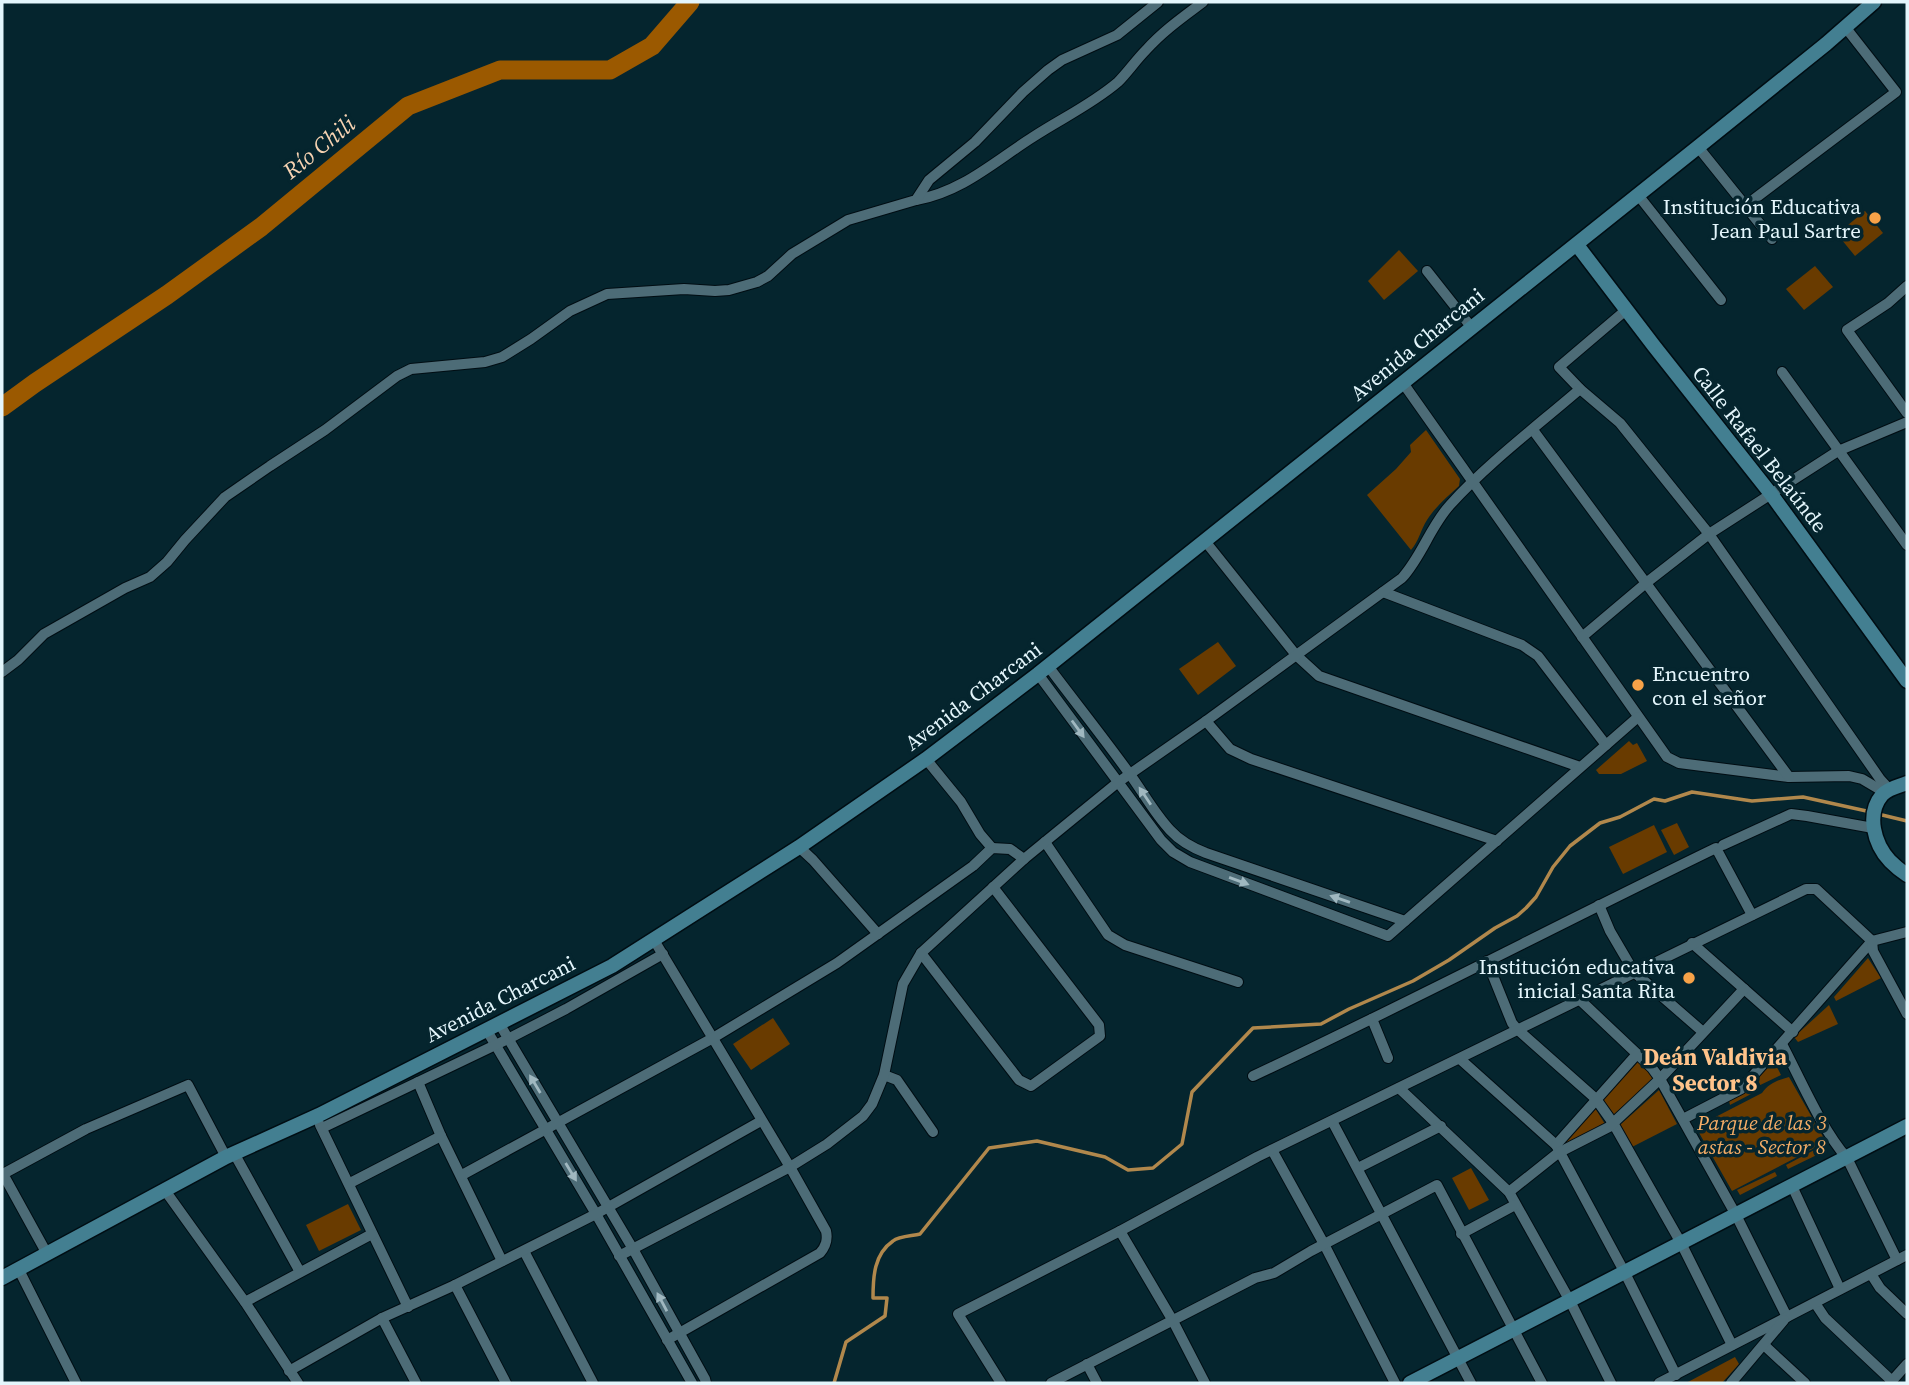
<svg xmlns="http://www.w3.org/2000/svg" width="1909" height="1385" font-family="'Source Serif 4',serif">
	<style>
		.green { fill: #693b00 }
		.lines { fill: none; stroke-linecap: round; stroke-linejoin: round }
		.stream { stroke: #b1884c; stroke-width: 3.5 }
		.river { stroke: #9b5900; stroke-width: 19 }
		.street-casing { stroke: #000d13; stroke-width: 12 }
		.secondary-casing { stroke: #000d13; stroke-width: 17 }
		.street { stroke: #4d6c77; stroke-width: 10 }
		.secondary { stroke: #437f91; stroke-width: 14 }
		.oneway { fill: #a0b8c0 }
		.poi-dot { fill: #f7a248; stroke: #05252e; stroke-width: 2.5 }
		.labels { text-anchor: middle; dominant-baseline: central; stroke-width: 7; stroke-linejoin: round; paint-order: stroke }
		.poi-label { font-size: 21px; fill: #e4f6fc; stroke: #05252e; text-anchor: end }
		.street-label { font-size: 21px; fill: #e4f6fc; stroke: #05252e }
		.park-label { font-size: 21px; font-style: italic; fill: #f4ad67; stroke: #05252e }
		.water-label { font-size: 23px; font-style: italic; fill: #f7d3b2; stroke: #05252e }
		.neighbourhood-label { font-size: 23px; font-weight: bold; fill: #ffc38a; stroke: #05252e }
	</style>
	<rect width="100%" height="100%" fill="#05252e"/>
	<g class="green">
		<path d="M1865 211 1883 233 1855 256 1837 234Z"/>
		<path d="M1399 250 1418 271 1384 300 1368 281Z"/>
		<path d="M1815 266 1833 287 1804 310 1786 289Z"/>
		<path d="M1426 430 1460 479 1459 486C1447 497 1436 506 1427 520 1421 529 1419 541 1411 550L1367 495 1396 469 1411 452 1410 445Z"/>
		<path d="M1218 642 1236 666 1198 695 1179 669Z"/>
		<path d="M1629 741 1633 745 1637 743 1647 761 1621 774H1599L1596 770Z"/>
		<path d="M1677 823 1689 847 1674 855 1661 830Z"/>
		<path d="M1654 825 1667 852 1623 874 1609 847Z"/>
		<path d="M1868 958 1881 978 1836 1001 1834 997Z"/>
		<path d="M1829 1005 1838 1024 1798 1042 1794 1037Z"/>
		<path d="M773 1018 790 1044 751 1070 733 1044Z"/>
		<path d="M1638 1061 1648 1070 1653 1080 1613 1115 1603 1100Z"/>
		<path d="M1774 1061 1781 1075 1754 1088 1755 1092 1730 1105 1729 1101 1742 1095Z"/>
		<path d="M1789 1077 1826 1142 1732 1191 1698 1131 1702 1129 1700 1125 1762 1093C1769 1083 1778 1080 1789 1077Z"/>
		<path d="M1659 1090 1677 1124 1632 1147 1620 1125Z"/>
		<path d="M1595 1108 1605 1124 1566 1144V1142Z"/>
		<path d="M1822 1146 1825 1151 1788 1169 1786 1165Z"/>
		<path d="M1471 1168 1489 1200 1469 1210 1452 1178Z"/>
		<path d="M1775 1172 1777 1176 1740 1195 1737 1190Z"/>
		<path d="M348 1204 361 1230 319 1251 306 1225Z"/>
		<path d="M1735 1357 1739 1364 1722 1383H1686Z"/>
	</g>
	<g class="lines">
		<g class="stream">
			<path d="M1878 814 1907 821"/>
			<path d="M834 1383 846 1342 885 1316 887 1298H873C873 1277 874 1254 893 1241 899 1236 912 1236 920 1234L989 1148 1037 1141 1105 1157 1128 1170 1153 1168 1182 1144 1192 1092 1253 1028 1321 1024 1349 1009 1413 981 1449 960 1495 928 1517 916 1526 908 1536 897 1553 867 1570 846 1600 823 1620 817 1654 799 1665 801 1692 792 1752 801 1803 797 1871 812"/>
		</g>
		<path class="river" d="M2 407 35 383 167 295 261 227 408 106 500 70H610L652 46 690 2"/>
		<g class="street-casing">
			<g id="street">
				<path d="M1698 147 1772 239"/>
				<path d="M1638 195 1721 300"/>
				<path d="M916 200C962 192 995 161 1033 137 1062 118 1091 105 1118 82 1128 72 1136 60 1146 50 1163 31 1183 17 1203 2"/>
				<path d="M1745 206 1896 92 1846 28"/>
				<path d="M1427 271 1472 328"/>
				<path d="M1907 286 1888 303 1847 330 1907 413"/>
				<path d="M1626 310 1559 367 1580 389 1620 423 1709 534 1880 779 1890 790"/>
				<path d="M1782 372 1907 545"/>
				<path d="M1403 383 1667 757 1679 763 1789 777 1849 776 1862 779 1884 792"/>
				<path d="M1533 430 1789 777"/>
				<path d="M1205 541 1296 655 1319 676 1580 767"/>
				<path d="M1383 592 1522 645 1538 656 1606 745"/>
				<path d="M1582 637 1646 583 1709 534 1838 451 1907 422"/>
				<path d="M1048 666C1075 702 1103 737 1129 773 1143 792 1154 813 1170 830 1180 841 1193 848 1206 853L1405 921"/>
				<path d="M2 672 18 660 44 634 125 588 150 577 167 562 185 540 225 497 270 466 325 430 397 376 411 369 485 362 502 357 531 339 570 311 607 294 684 289 715 291 729 290 757 282 768 276 792 254 848 220 916 200 929 180 975 142 1023 92 1048 70 1062 60 1117 35 1158 2"/>
				<path d="M1038 674 1161 840 1173 852 1190 862 1388 936 1638 717"/>
				<path d="M1206 721 1230 749 1251 759 1497 841"/>
				<path d="M926 759 961 802 980 834 992 848"/>
				<path d="M1045 842 1108 935 1125 945 1238 982"/>
				<path d="M1723 845 1791 814 1807 816 1873 828"/>
				<path d="M799 847 813 860 878 934"/>
				<path d="M1599 905 1610 931 1634 972 1703 1032"/>
				<path d="M654 940 790 1167 826 1231C828 1240 826 1246 820 1253L667 1340"/>
				<path d="M1692 943 1793 1032"/>
				<path d="M921 953 1019 1080 1031 1086 1100 1036 1099 1025 993 887"/>
				<path d="M1487 961 1512 1023 1517 1029 1596 1099 1613 1123 1681 1243 1732 1345"/>
				<path d="M1579 999 1652 1068 1660 1079 1736 1215 1787 1317"/>
				<path d="M1372 1019 1388 1058"/>
				<path d="M499 1023 633 1249 705 1379 706 1383"/>
				<path d="M486 1029 596 1214 692 1383"/>
				<path d="M1782 1044C1800 1078 1822 1130 1847 1158L1897 1260"/>
				<path d="M1460 1059 1556 1145 1625 1273 1676 1375"/>
				<path d="M884 1075 897 1080 933 1132"/>
				<path d="M1253 1076C1409 1003 1561 923 1716 848L1752 915"/>
				<path d="M418 1082 441 1136 502 1261"/>
				<path d="M1399 1088 1509 1192 1570 1301 1611 1383"/>
				<path d="M1683 1119 1741 1089 1872 941 1907 932"/>
				<path d="M1332 1121 1471 1383"/>
				<path d="M320 1125 408 1307"/>
				<path d="M322 1128 508 1039 566 1009 663 954"/>
				<path d="M1556 1145 1637 1054"/>
				<path d="M1272 1150 1324 1244 1395 1383"/>
				<path d="M234 1153 300 1272"/>
				<path d="M1358 1168 1441 1126"/>
				<path d="M462 1175 713 1038 837 963 973 866 992 848 1010 849 1024 859"/>
				<path d="M350 1183 441 1136"/>
				<path d="M1792 1186 1840 1289"/>
				<path d="M164 1189 245 1302 298 1383"/>
				<path d="M1509 1192 1558 1153 1609 1127 1660 1079 1744 989"/>
				<path d="M1120 1231 1173 1321 1205 1383"/>
				<path d="M1461 1234 1515 1205"/>
				<path d="M524 1251 593 1383"/>
				<path d="M46 1252 3 1174 86 1129 188 1085 226 1157"/>
				<path d="M619 1256 790 1167 827 1144 863 1116 872 1104 884 1075 903 984 921 953 1024 859 1117 783 1206 721 1402 578C1422 556 1430 527 1450 505 1487 464 1537 426 1580 389"/>
				<path d="M18 1268 76 1383"/>
				<path d="M1871 1274 1880 1288 1907 1314"/>
				<path d="M455 1285 506 1383"/>
				<path d="M245 1302 372 1234"/>
				<path d="M1815 1303 1825 1318 1892 1381"/>
				<path d="M382 1318 416 1383"/>
				<path d="M1764 1345 1805 1383"/>
				<path d="M1087 1364 1097 1383"/>
				<path d="M289 1371 382 1318 455 1285 596 1214 761 1121"/>
				<path d="M1001 1383 958 1314 1120 1231 1257 1157 1806 889H1816L1872 941 1873 951 1907 1014"/>
				<path d="M1051 1383 1255 1278 1274 1273 1311 1251 1437 1185 1542 1383"/>
				<path d="M1659 1383 1907 1255"/>
				<path d="M1731 1383 1784 1320"/>
				<path d="M1890 1383 1907 1364"/>
			</g>
		</g>
		<g class="secondary-casing">
			<g id="secondary">
				<path d="M1577 245 1654 346 1771 494 1907 681"/>
				<path d="M1907 783C1900 786 1888 788 1882 795 1866 814 1874 844 1890 861 1895 866 1901 871 1907 875"/>
				<path d="M2 1278 226 1157 319 1115 612 966 799 847 926 759 1038 674 1698 147 1826 44 1874 2"/>
				<path d="M1410 1383 1907 1126"/>
			</g>
		</g>
		<use href="#street" class="street"/>
		<use href="#secondary" class="secondary"/>
	</g>
	<defs><path id="oneway-solid" d="M-6-.8H1V-3.2L6.5 0L1 3.2V.8H-6Z" transform="scale(1.75)"/></defs>
	<g class="oneway">
		<use href="#oneway-solid" transform="translate(1078 729) rotate(54)"/>
		<use href="#oneway-solid" transform="translate(1145 796) rotate(-124)"/>
		<use href="#oneway-solid" transform="translate(1239 881) rotate(20)"/>
		<use href="#oneway-solid" transform="translate(1340 899) rotate(-161)"/>
		<use href="#oneway-solid" transform="translate(535 1084) rotate(-121)"/>
		<use href="#oneway-solid" transform="translate(571 1172) rotate(59)"/>
		<use href="#oneway-solid" transform="translate(662 1302) rotate(-118)"/>
	</g>
	<g class="poi-dot">
		<circle cx="1875" cy="218" r="7"/>
		<circle cx="1638" cy="685" r="7"/>
		<circle cx="1689" cy="978" r="7"/>
	</g>
	<g class="labels">
		<g class="poi-label">
			<text x="1861" y="206">Institución Educativa<tspan x="1861" dy="24">Jean Paul Sartre</tspan></text>
			<text x="1652" y="673" text-anchor="start">Encuentro<tspan x="1652" dy="24">con el señor</tspan></text>
			<text x="1675" y="966">Institución educativa<tspan x="1675" dy="24">inicial Santa Rita</tspan></text>
		</g>
		<g class="street-label">
			<text transform="translate(1417 344) rotate(-39)">Avenida Charcani</text>
			<text transform="translate(1760 449) rotate(52)">Calle Rafael Belaúnde</text>
			<text transform="translate(973 696) rotate(-37)">Avenida Charcani</text>
			<text transform="translate(500 999) rotate(-27)">Avenida Charcani</text>
		</g>
		<g class="park-label">
			<text x="1762" y="1122">Parque de las 3<tspan x="1762" dy="24">astas - Sector 8</tspan></text>
		</g>
		<g class="water-label">
			<text transform="translate(319 147) rotate(-39)">Río Chili</text>
		</g>
		<g class="neighbourhood-label">
			<text x="1715" y="1057">Deán Valdivia<tspan x="1715" dy="26">Sector 8</tspan></text>
		</g>
	</g>
	<rect width="1909" height="1385" fill="none" stroke="#e4f6fc" stroke-width="7"/>
</svg>
